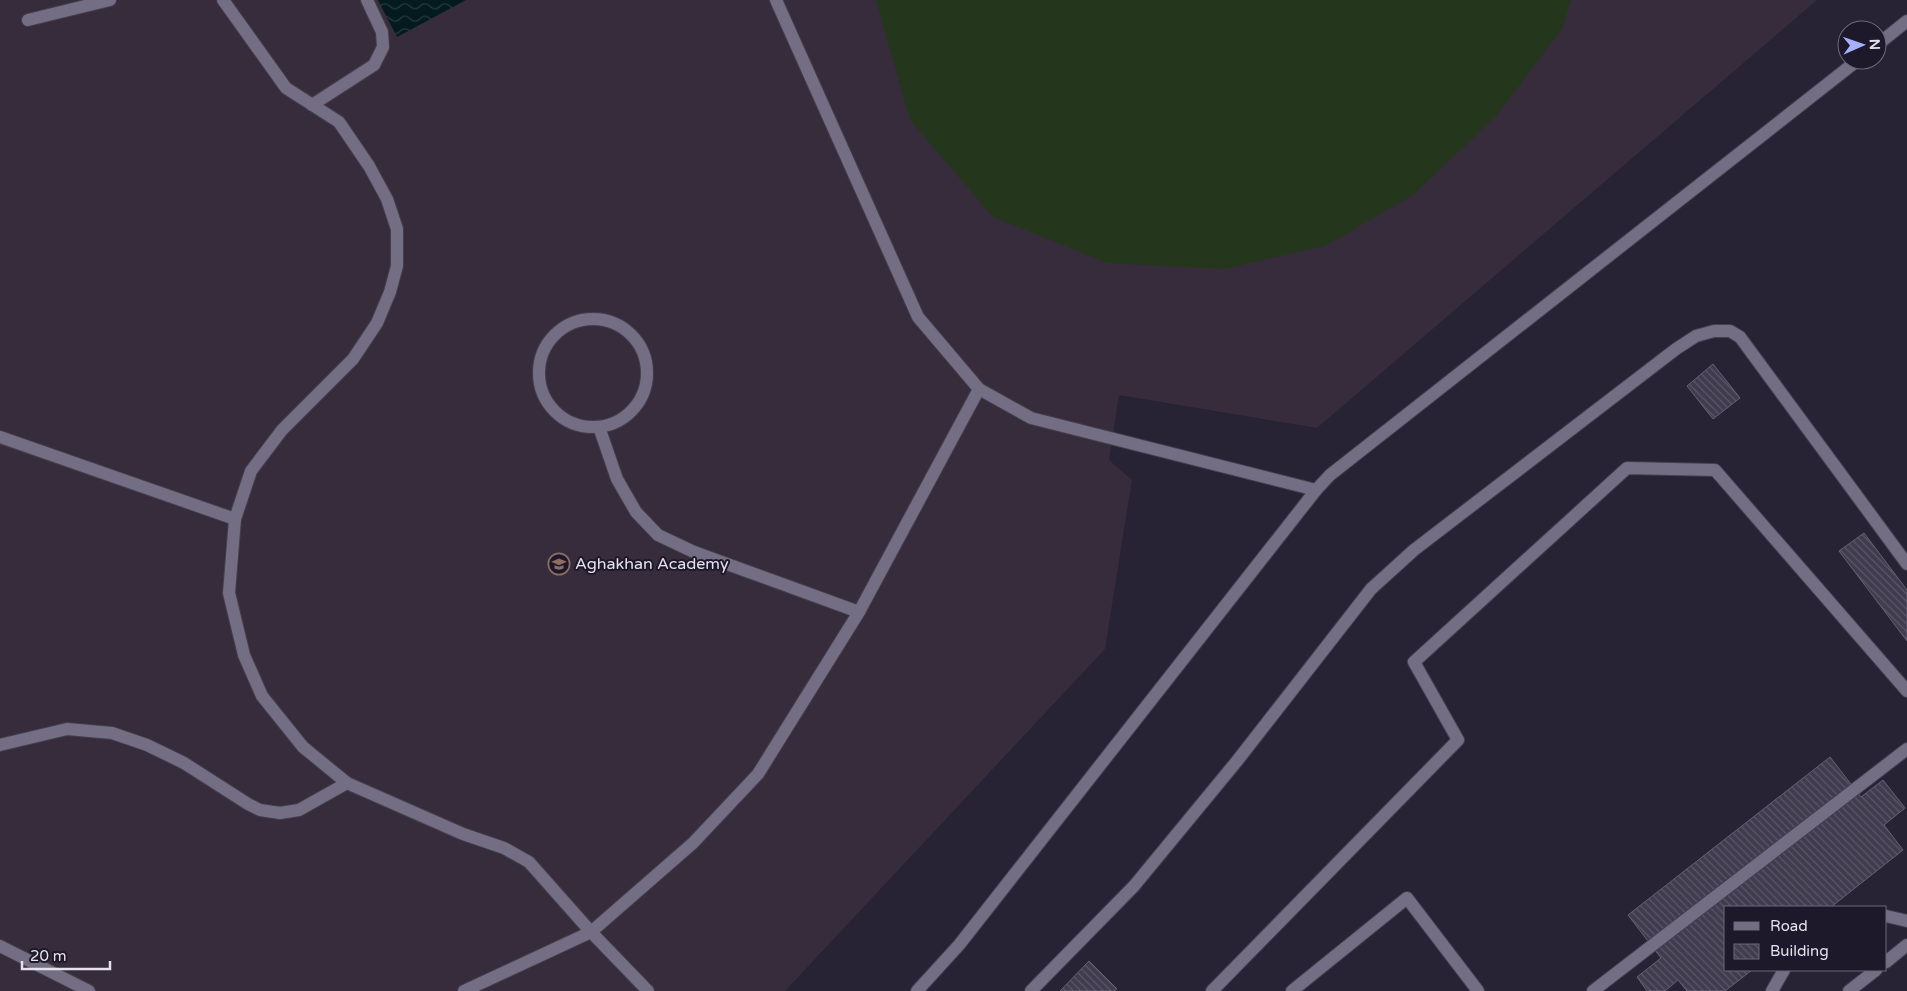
<svg xmlns="http://www.w3.org/2000/svg" width="1907" height="991" font-family="'Varela Round',sans-serif">
	<style>
		.education { fill: #372c3b }
		.garden { fill: #24371d }
		.water { fill: url(#water-waves) }
		.building { fill: url(#building-back-hatch); stroke: #656075 }
		.lines { fill: none; stroke-linecap: round; stroke-linejoin: round }
		.lane-casing { stroke: #433f4e; stroke-width: 14 }
		.secondary-casing { stroke: #433f4e; stroke-width: 14 }
		.lane { stroke: #736e84; stroke-width: 12 }
		.secondary { stroke: #736e84; stroke-width: 12 }
		.labels { text-anchor: middle; dominant-baseline: central; stroke-width: 4; stroke-linejoin: round; paint-order: stroke }
		.poi-label { font-size: 16px; fill: #e5e2ee; stroke: #1d192a; text-anchor: start }
	</style>
	<defs>
		<pattern id="water-waves" width="16" height="10" patternUnits="userSpaceOnUse" patternTransform="scale(1.25)"><rect width="16" height="10" fill="#031a1e"/><path d="M0 5q4-4 8 0t8 0" fill="none" stroke="#283b3f"/></pattern>
		<pattern id="building-back-hatch" width="6" height="6" patternUnits="userSpaceOnUse" patternTransform="scale(1.25)"><rect width="6" height="6" fill="#403b4e"/><path d="M-1 5l2 2M0 0l6 6M5-1l2 2" fill="none" stroke="#5b5768"/></pattern>
	</defs>
	<rect width="100%" height="100%" fill="#272234"/>
	<path class="education" d="M0 0H1817L1317 428 1119 395 1109 460 1132 480 1105 649 785 991H0Z"/>
	<path class="garden" d="M876 0H1571L1562 29 1496 116 1413 195 1325 246 1224 269 1107 263 993 217 910 120Z"/>
	<path class="water" d="M378 0H466L397 37Z"/>
	<g class="building">
		<path d="M1713 364 1740 398 1713 419 1687 386Z"/>
		<path d="M1864 533 1907 590V641L1839 551Z"/>
		<path d="M1830 757 1861 797 1883 780 1905 808 1884 825 1903 850 1831 907H1726V970H1752L1725 991H1687L1678 980 1665 991H1647L1637 977 1661 958 1628 915Z"/>
		<path d="M1089 961 1117 989 1114 991H1060Z"/>
	</g>
	<g class="lines">
		<g class="lane-casing">
			<g id="lane">
				<path d="M223 0 286 88 339 122 369 166 387 199 397 229V266L390 292 377 323 353 359 282 430 251 471 235 519 229 593 244 655 262 696 303 747 347 783 463 834 504 848 529 862 591 932 648 991"/>
				<path d="M776 0 918 317 979 389 1031 418 1316 490"/>
				<path d="M28 20 110 0"/>
				<path d="M312 105 374 65 383 47 382 32 367 0"/>
				<circle cx="593" cy="373" r="54"/>
				<path d="M599 427 617 479 636 512 658 535 694 552 859 612"/>
				<path d="M0 437 235 519"/>
				<path d="M0 745 67 729 112 733 147 745 184 763 248 804 260 810 280 813 299 810 347 783"/>
				<path d="M1886 916 1907 921"/>
				<path d="M0 946 89 991"/>
				<path d="M1886 962 1907 945"/>
				<path d="M464 991 591 932 693 843 758 774 859 612 979 389"/>
				<path d="M1031 991 1134 886 1237 761 1371 589 1414 550 1676 349 1696 336 1714 331H1730L1740 337 1907 564"/>
				<path d="M1212 991 1458 740 1414 662 1627 468 1715 470 1907 691"/>
				<path d="M1292 991 1407 898 1478 991"/>
				<path d="M1593 991 1907 749"/>
				<path d="M1772 991 1784 970"/>
				<path d="M1849 991 1876 970"/>
			</g>
		</g>
		<g class="secondary-casing">
			<g id="secondary">
				<path d="M1877 45 1907 21"/>
				<path d="M917 991 959 945 1316 490 1330 475 1858 60"/>
			</g>
		</g>
		<use href="#lane" class="lane"/>
		<use href="#secondary" class="secondary"/>
	</g>
	<defs>
		<g id="school-ring" transform="scale(1.125)"><circle r="9.5" fill="#1d192a" stroke="#8d6e63" stroke-width="1.5"/><path d="M0-5L7-2L0 1L-7-2ZM-4 1L0 2.5L4 1V4Q0 6-4 4Z" fill="#8d6e63"/></g>
	</defs>
	<g fill-rule="evenodd">
		<use href="#school-ring" x="559" y="564"/>
	</g>
	<g class="labels">
		<g class="poi-label">
			<text x="575" y="564">Aghakhan Academy</text>
		</g>
	</g>
	<rect x="1724" y="906" width="162" height="65" fill="#1d192a" stroke="#6d6978"/>
	<rect x="1734" y="922" width="25" height="8" fill="#736e84" stroke="#6d6978"/>
	<text x="1770" y="931" font-size="15" fill="#e5e2ee">Road</text>
	<rect x="1734" y="944" width="25" height="15" fill="url(#building-back-hatch)" stroke="#6d6978"/>
	<text x="1770" y="956" font-size="15" fill="#e5e2ee">Building</text>
	<g transform="translate(1862 45) rotate(88)"><circle r="24" fill="#1d192a" stroke="#6d6978"/>
	<path d="M0-4L9 19L0 12L-9 19Z" fill="#a6b1fc"/>
	<text y="-8" font-size="14" font-weight="bold" text-anchor="middle" fill="#e5e2ee">N</text>
	</g>
	<path d="M22 961v8h88v-8" fill="none" stroke="#e5e2ee" stroke-width="2.5"/>
	<text x="30" y="961" font-size="15" fill="#e5e2ee" stroke="#1d192a" stroke-width="4" paint-order="stroke">20 m</text>
</svg>
